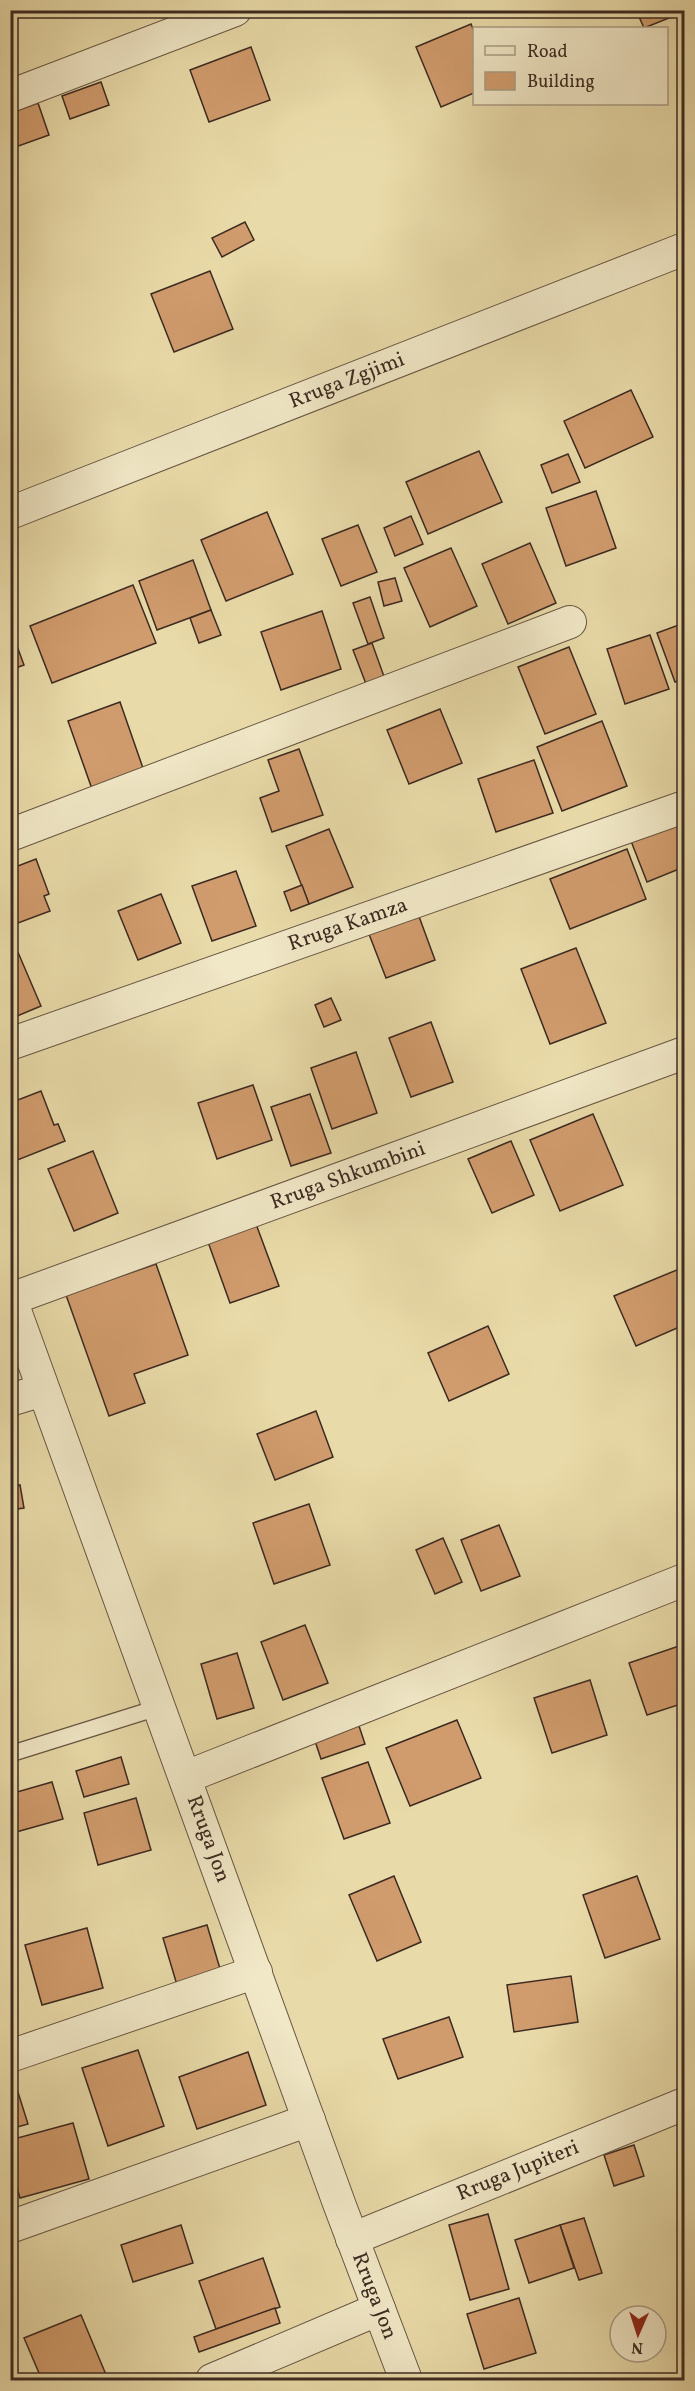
<svg xmlns="http://www.w3.org/2000/svg" width="695" height="2391" font-family="Vollkorn,serif">
	<style>
		.building { fill: #d19c6d; stroke: #3c2a21; stroke-width: 1.5 }
		.lines { fill: none; stroke-linecap: round; stroke-linejoin: round }
		.lane-casing { stroke: #675643; stroke-width: 18 }
		.street-casing { stroke: #675643; stroke-width: 34 }
		.lane { stroke: #f1e8c7; stroke-width: 15 }
		.street { stroke: #f1e8c7; stroke-width: 32 }
		.labels { text-anchor: middle; dominant-baseline: central; stroke-width: 5; stroke-linejoin: round; paint-order: stroke }
		.street-label { font-size: 21px; fill: #3c2a21; stroke: #f1e8c7 }
	</style>
	<rect width="100%" height="100%" fill="#e9dba9"/>
	<filter id="stains"><feTurbulence type="fractalNoise" baseFrequency=".00333" numOctaves="4"/><feColorMatrix values="0 0 0 0 .2 0 0 0 0 .09 0 0 0 0 .02 0 0 0 .5 -.17"/></filter>
	<radialGradient id="worn" r=".72"><stop offset=".6" stop-color="#630" stop-opacity="0"/><stop offset="1" stop-color="#630" stop-opacity=".3"/></radialGradient>
	<g class="building">
		<path d="M636 10H684V12L644 28Z"/>
		<path d="M471 24 474 31V93L441 107 416 47Z"/>
		<path d="M251 47 270 100 209 122 190 70Z"/>
		<path d="M101 82 109 105 70 119 62 96Z"/>
		<path d="M38 103 49 135 10 149V113Z"/>
		<path d="M245 222 254 240 222 257 212 238Z"/>
		<path d="M210 271 233 329 174 352 151 294Z"/>
		<path d="M631 390 653 437 585 468 564 421Z"/>
		<path d="M479 451 502 502 428 534 406 482Z"/>
		<path d="M568 454 580 482 552 493 541 465Z"/>
		<path d="M596 491 616 548 566 566 546 508Z"/>
		<path d="M267 512 293 574 226 601 201 540Z"/>
		<path d="M411 516 423 544 395 556 384 528Z"/>
		<path d="M358 525 377 572 341 586 322 539Z"/>
		<path d="M530 543 556 603 508 624 482 564Z"/>
		<path d="M451 548 477 606 430 627 404 568Z"/>
		<path d="M193 560 211 610 157 630 139 581Z"/>
		<path d="M395 578 402 601 384 606 378 582Z"/>
		<path d="M133 585 156 643 52 683 30 626Z"/>
		<path d="M370 597 384 638 368 644 353 603Z"/>
		<path d="M211 610 221 635 199 643 190 618Z"/>
		<path d="M322 611 341 669 281 690 261 632Z"/>
		<path d="M684 623V679L675 682 657 633Z"/>
		<path d="M13 635 24 665 10 670V636Z"/>
		<path d="M650 635 669 689 625 704 607 649Z"/>
		<path d="M372 643 386 682 368 689 353 650Z"/>
		<path d="M569 647 596 714 545 734 518 667Z"/>
		<path d="M120 702 144 771 92 789 68 721Z"/>
		<path d="M440 709 462 763 409 784 387 730Z"/>
		<path d="M602 721 627 786 562 811 537 747Z"/>
		<path d="M299 749 323 815 272 832 260 798 279 791 268 760Z"/>
		<path d="M534 760 553 813 496 832 478 779Z"/>
		<path d="M684 814V867L647 882 629 836Z"/>
		<path d="M329 829 353 887 309 904 286 846Z"/>
		<path d="M627 849 646 899 570 929 550 879Z"/>
		<path d="M36 859 49 894 44 896 50 911 10 926V869Z"/>
		<path d="M236 871 256 926 212 941 192 886Z"/>
		<path d="M302 885 309 904 291 911 284 892Z"/>
		<path d="M161 894 181 943 138 960 118 911Z"/>
		<path d="M417 911 435 960 386 978 367 929Z"/>
		<path d="M576 948 606 1023 550 1044 521 969Z"/>
		<path d="M17 950 41 1006 10 1019V953Z"/>
		<path d="M331 998 341 1020 324 1027 315 1005Z"/>
		<path d="M431 1022 453 1082 411 1097 389 1038Z"/>
		<path d="M356 1052 377 1113 332 1129 311 1068Z"/>
		<path d="M253 1085 272 1140 217 1159 198 1103Z"/>
		<path d="M41 1091 54 1125 58 1124 65 1141 10 1163V1103Z"/>
		<path d="M310 1094 331 1153 291 1166 271 1107Z"/>
		<path d="M593 1114 623 1185 560 1211 530 1140Z"/>
		<path d="M511 1141 534 1195 492 1213 468 1159Z"/>
		<path d="M93 1151 118 1213 74 1231 48 1169Z"/>
		<path d="M256 1224 279 1286 230 1303 208 1242Z"/>
		<path d="M156 1264 188 1355 134 1374 145 1403 109 1416 66 1295Z"/>
		<path d="M684 1267V1325L636 1346 614 1296Z"/>
		<path d="M488 1326 509 1374 449 1401 428 1353Z"/>
		<path d="M316 1411 333 1457 275 1480 257 1434Z"/>
		<path d="M20 1485 24 1508 10 1510V1487Z"/>
		<path d="M309 1504 330 1565 274 1584 253 1523Z"/>
		<path d="M499 1525 520 1576 481 1591 461 1540Z"/>
		<path d="M443 1538 462 1582 435 1594 416 1550Z"/>
		<path d="M305 1625 328 1683 283 1700 261 1642Z"/>
		<path d="M679 1646 684 1661V1703L647 1715 629 1663Z"/>
		<path d="M237 1653 254 1708 217 1719 201 1664Z"/>
		<path d="M590 1680 607 1735 552 1753 534 1698Z"/>
		<path d="M356 1717 365 1744 321 1759 312 1732Z"/>
		<path d="M457 1720 481 1778 410 1806 386 1748Z"/>
		<path d="M121 1757 129 1784 84 1797 76 1771Z"/>
		<path d="M368 1762 390 1823 344 1839 322 1778Z"/>
		<path d="M52 1782 63 1819 16 1832 10 1811V1794Z"/>
		<path d="M136 1798 151 1850 98 1865 84 1813Z"/>
		<path d="M394 1876 421 1942 377 1961 349 1895Z"/>
		<path d="M637 1876 660 1939 605 1958 583 1895Z"/>
		<path d="M207 1925 221 1972 177 1985 163 1938Z"/>
		<path d="M87 1928 103 1988 42 2005 25 1945Z"/>
		<path d="M571 1976 578 2022 514 2032 507 1985Z"/>
		<path d="M449 2017 463 2057 398 2079 383 2039Z"/>
		<path d="M138 2050 164 2126 108 2146 82 2068Z"/>
		<path d="M248 2052 266 2105 197 2129 179 2077Z"/>
		<path d="M11 2070 28 2124 10 2129Z"/>
		<path d="M73 2123 89 2179 20 2198 10 2164V2140Z"/>
		<path d="M634 2145 644 2176 614 2186 604 2155Z"/>
		<path d="M488 2214 509 2289 470 2300 449 2225Z"/>
		<path d="M584 2218 602 2273 579 2280 560 2225Z"/>
		<path d="M181 2225 193 2263 133 2282 121 2245Z"/>
		<path d="M560 2225 574 2268 529 2283 515 2240Z"/>
		<path d="M263 2258 280 2307 216 2329 199 2281Z"/>
		<path d="M519 2298 536 2353 484 2369 467 2314Z"/>
		<path d="M275 2308 280 2323 199 2352 194 2337Z"/>
		<path d="M81 2315 107 2377 99 2380H42L24 2338Z"/>
	</g>
	<g class="lines">
		<g class="lane-casing">
			<path id="lane" d="M10 1754 160 1707"/>
		</g>
		<g class="street-casing">
			<g id="street">
				<path d="M10 96 235 10"/>
				<path d="M10 513 684 249"/>
				<path d="M10 835 570 622"/>
				<path d="M10 1044 684 807"/>
				<path d="M10 1297 340 2206 406 2380"/>
				<path d="M11 1299 684 1053"/>
				<path d="M10 1400 43 1390"/>
				<path d="M186 1777 684 1580"/>
				<path d="M10 2056 256 1972"/>
				<path d="M10 2227 309 2120"/>
				<path d="M352 2239 684 2104"/>
				<path d="M212 2380 379 2309"/>
			</g>
		</g>
		<use href="#lane" class="lane"/>
		<use href="#street" class="street"/>
	</g>
	<g class="labels">
		<g class="street-label">
			<text transform="translate(347 381) rotate(-21)">Rruga Zgjimi</text>
			<text transform="translate(348 925) rotate(-19)">Rruga Kamza</text>
			<text transform="translate(348 1176) rotate(-20)">Rruga Shkumbini</text>
			<text transform="translate(208 1839) rotate(70)">Rruga Jon</text>
			<text transform="translate(518 2171) rotate(-22)">Rruga Jupiteri</text>
			<text transform="translate(374 2296) rotate(69)">Rruga Jon</text>
		</g>
	</g>
	<rect width="695" height="2391" fill="none" stroke="#e9dba9" stroke-width="36"/>
	<rect x="12" y="12" width="671" height="2367" fill="none" stroke="#3c2a21" stroke-width="3"/>
	<rect x="18" y="18" width="659" height="2355" fill="none" stroke="#3c2a21" stroke-width="1.5"/>
	<rect x="473" y="27" width="195" height="78" fill="#f1e8c7" stroke="#a99c85" stroke-width="1.5"/>
	<rect x="485" y="46" width="30" height="9" fill="#f1e8c7" stroke="#a99c85" stroke-width="1.5"/>
	<text x="527" y="57" font-size="18" fill="#3c2a21">Road</text>
	<rect x="485" y="72" width="30" height="18" fill="#d19c6d" stroke="#a99c85" stroke-width="1.5"/>
	<text x="527" y="87" font-size="18" fill="#3c2a21">Building</text>
	<g transform="translate(638 2334) rotate(183)"><circle r="28" fill="#f1e8c7" stroke="#a99c85" stroke-width="1.5"/>
	<path d="M0-4.5L10 22L0 15L-10 22Z" fill="#8f2418"/>
	<text y="-9" font-size="16" font-weight="bold" text-anchor="middle" fill="#3c2a21">N</text>
	</g>
	<rect width="100%" height="100%" filter="url(#stains)"/>
	<rect width="100%" height="100%" fill="url(#worn)"/>
</svg>
